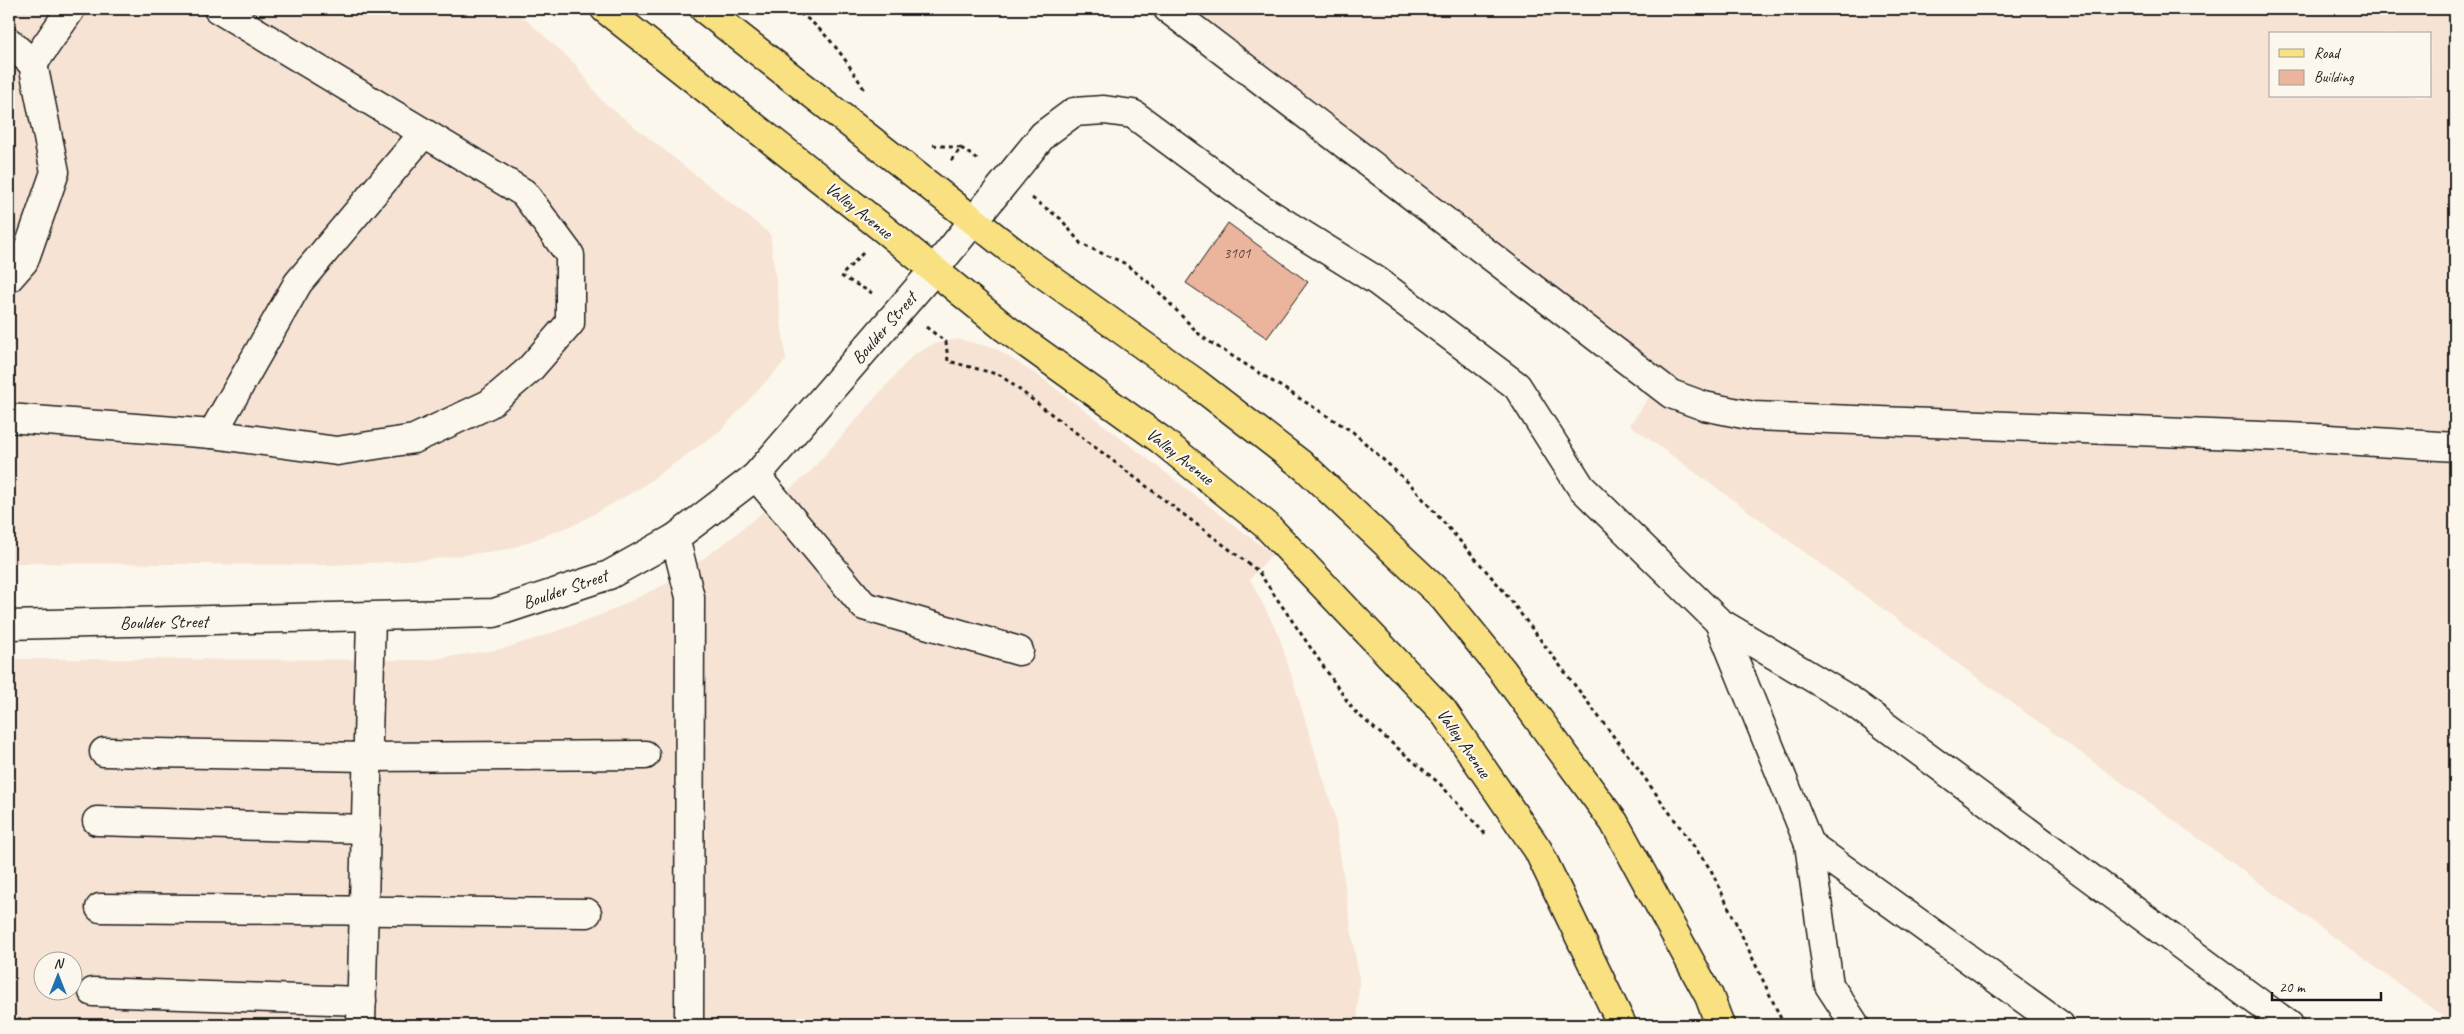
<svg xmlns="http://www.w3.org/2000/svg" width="2464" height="1034" font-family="Caveat,sans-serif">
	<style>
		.built { fill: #f6e3d4; fill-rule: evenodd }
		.building { fill: #eab49d; stroke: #1c1c1c }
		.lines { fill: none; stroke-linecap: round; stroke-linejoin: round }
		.minor-casing { stroke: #1c1c1c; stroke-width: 31 }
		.major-casing { stroke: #1c1c1c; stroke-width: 31 }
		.path { stroke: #1c1c1c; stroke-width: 3; stroke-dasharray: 4 4; stroke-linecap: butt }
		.minor { stroke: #fbf7ec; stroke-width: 28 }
		.major { stroke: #f9e181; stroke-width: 28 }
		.labels { text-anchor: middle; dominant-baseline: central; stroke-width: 4.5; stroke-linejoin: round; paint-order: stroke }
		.number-label { font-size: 15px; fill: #50423c }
		.street-label { font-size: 18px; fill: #1c1c1c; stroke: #fbf7ec }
	</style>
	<rect width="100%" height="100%" fill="#fbf7ec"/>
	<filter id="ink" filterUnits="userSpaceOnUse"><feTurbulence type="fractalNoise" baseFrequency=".02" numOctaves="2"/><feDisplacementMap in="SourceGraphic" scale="10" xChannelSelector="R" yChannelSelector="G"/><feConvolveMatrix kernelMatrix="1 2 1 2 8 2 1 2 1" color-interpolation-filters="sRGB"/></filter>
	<g filter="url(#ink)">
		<g class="built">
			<path d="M9 9H514L575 64 602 101 770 234 786 360 721 430 640 488 578 523 510 549 425 560 331 565 9 563Z"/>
			<path d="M1141 9H2455V1025L1630 425 1649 397ZM2270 34H2430V96H2270Z"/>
			<path d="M958 339 995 348 1042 378 1272 554 1250 579 1279 636 1334 813 1359 980 1357 1025H9V659L426 660 502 649 541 637 608 612 674 580 734 536 809 473 913 355 934 344ZM42 962H72V992H42Z"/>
		</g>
		<path class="building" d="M1228 223 1308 282 1267 338 1186 283Z"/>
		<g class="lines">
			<g class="minor-casing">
				<g id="minor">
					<path d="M1168 9 1671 394 1704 406 1753 416 2313 438 2455 447"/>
					<path d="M9 42 33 64 55 172 24 261 9 278"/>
					<path d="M33 64 71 9"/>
					<path d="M9 418 212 434 337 451 414 439 489 404 529 370 570 323V255L524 193 218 9"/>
					<path d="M212 434 298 283 424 133"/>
					<path d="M756 476 864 606 1019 651"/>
					<path d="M675 538 690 597 689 1025"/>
					<path d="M1719 622 1809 844 2060 1025"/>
					<path d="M9 625 494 613 609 575 675 538 756 476 934 270 1043 135 1074 112 1104 110 1133 114 1260 208 1377 281 1517 386 1581 487 1719 622 1850 700 2289 1025"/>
					<path d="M104 752 367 757 645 755"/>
					<path d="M97 821 366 829"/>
					<path d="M1809 844 1829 985 1855 1025"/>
					<path d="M100 908 587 913"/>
					<path d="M93 992 362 1001"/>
					<path d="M361 1025 371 617"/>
				</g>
			</g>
			<g class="major-casing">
				<g id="major">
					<path d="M605 9 885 230 1005 328 1161 440 1266 525 1443 711 1538 850 1622 1025"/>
					<path d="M704 9 1024 260 1196 383 1306 468 1442 596 1502 670 1614 822 1709 996 1720 1025"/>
				</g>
			</g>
			<g class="path">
				<path d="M793 9C826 28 846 60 866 92"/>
				<path d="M933 145 961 148 950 162"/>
				<path d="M961 148 980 161"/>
				<path d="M1032 198 1061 219 1081 244 1124 263 1152 285 1202 337 1353 432 1411 485 1502 589 1633 762 1711 870 1784 1025"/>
				<path d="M863 253 841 276 872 293"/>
				<path d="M926 327 946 342 948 361 1000 375 1258 571 1354 711 1440 784 1485 834"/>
			</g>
			<use href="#minor" class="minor"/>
			<use href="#major" class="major"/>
		</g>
	</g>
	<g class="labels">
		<g class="number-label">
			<text x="1237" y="253">3101</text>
		</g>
		<g class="street-label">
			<text transform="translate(859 210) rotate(38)">Valley Avenue</text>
			<text transform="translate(884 328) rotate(-49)">Boulder Street</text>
			<text transform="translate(1180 456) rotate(38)">Valley Avenue</text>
			<text transform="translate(565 589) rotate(-19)">Boulder Street</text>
			<text transform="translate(164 622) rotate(-1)">Boulder Street</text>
			<text transform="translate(1464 743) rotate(55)">Valley Avenue</text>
		</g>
	</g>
	<rect width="2464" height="1034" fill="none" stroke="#fbf7ec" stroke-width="30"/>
	<rect x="15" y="15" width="2434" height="1004" fill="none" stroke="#1c1c1c" stroke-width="2" filter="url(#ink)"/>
	<rect x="2269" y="32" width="162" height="65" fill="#fbf7ec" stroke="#a29f99"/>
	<rect x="2279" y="49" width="25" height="8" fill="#f9e181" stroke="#a29f99"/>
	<text x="2314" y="58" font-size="15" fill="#1c1c1c">Road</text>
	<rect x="2279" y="70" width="25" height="15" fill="#eab49d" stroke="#a29f99"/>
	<text x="2314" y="82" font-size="15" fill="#1c1c1c">Building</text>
	<g transform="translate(58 976)"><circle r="24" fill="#fbf7ec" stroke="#a29f99"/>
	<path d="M0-4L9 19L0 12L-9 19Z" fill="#1f6fb2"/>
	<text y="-8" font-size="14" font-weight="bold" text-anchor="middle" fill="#1c1c1c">N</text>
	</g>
	<path d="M2272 992v8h109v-8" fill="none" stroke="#1c1c1c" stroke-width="2.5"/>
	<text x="2279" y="992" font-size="15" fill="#1c1c1c" stroke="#fbf7ec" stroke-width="4" paint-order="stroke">20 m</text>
</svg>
